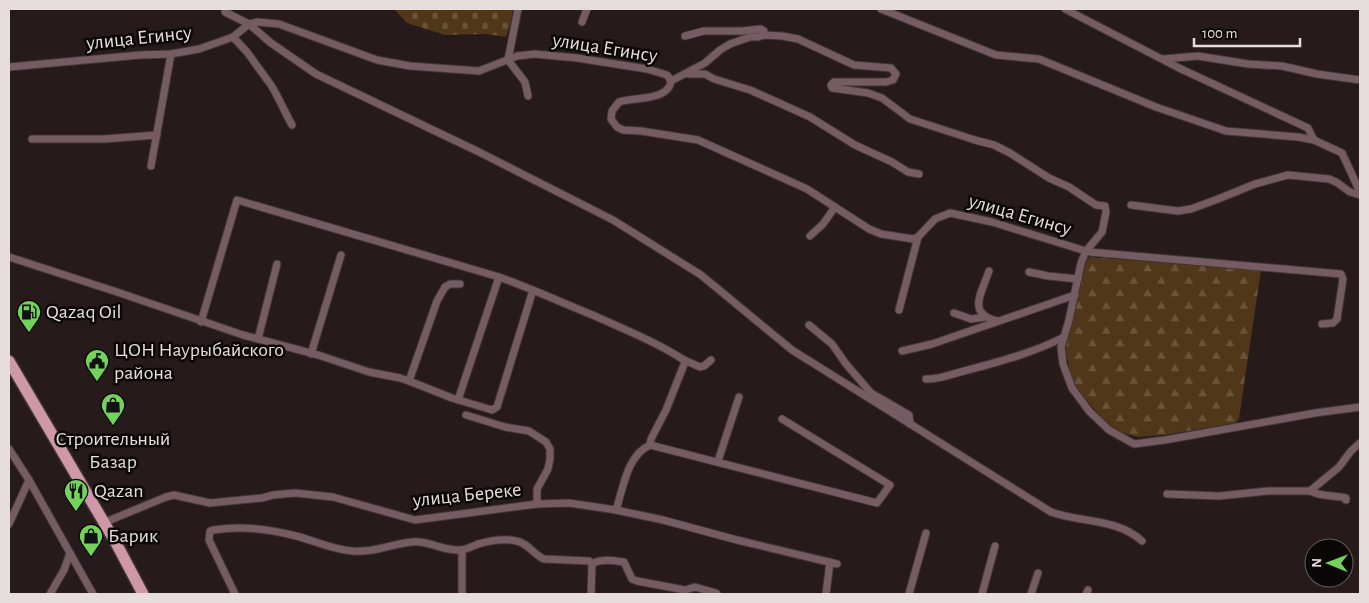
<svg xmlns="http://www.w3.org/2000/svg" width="1369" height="603" font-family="'Alegreya Sans',sans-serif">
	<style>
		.forest { fill: url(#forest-firs) }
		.cemetery { fill: url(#cemetery-stones) }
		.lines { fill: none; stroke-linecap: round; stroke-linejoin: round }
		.minor-casing { stroke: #413635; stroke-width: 9 }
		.primary-casing { stroke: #413635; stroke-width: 14 }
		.minor { stroke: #755b62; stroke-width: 7 }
		.primary { stroke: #ce98a8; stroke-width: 11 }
		.labels { text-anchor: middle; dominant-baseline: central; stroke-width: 5; stroke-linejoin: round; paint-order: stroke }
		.street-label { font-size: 20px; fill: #e6dedd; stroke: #0c0707 }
		.poi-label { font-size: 20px; fill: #e6dedd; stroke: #0c0707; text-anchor: start }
	</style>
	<defs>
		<pattern id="forest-firs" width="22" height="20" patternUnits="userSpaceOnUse" patternTransform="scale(1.25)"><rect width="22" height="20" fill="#50371a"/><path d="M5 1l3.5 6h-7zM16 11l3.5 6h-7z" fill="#69543b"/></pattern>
		<pattern id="cemetery-stones" width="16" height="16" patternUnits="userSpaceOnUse" patternTransform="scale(1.25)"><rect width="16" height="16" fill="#50371a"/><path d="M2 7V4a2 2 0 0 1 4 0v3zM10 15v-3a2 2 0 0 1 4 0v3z" fill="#69543b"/></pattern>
	</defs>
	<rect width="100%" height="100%" fill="#261b1a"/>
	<path class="forest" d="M1090 257 1261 270 1239 418 1236 423 1164 435 1137 437 1118 431 1103 419 1074 386 1065 350 1085 263Z"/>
	<path class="cemetery" d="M394 9H513L511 22 506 37 487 34 445 35 407 23Z"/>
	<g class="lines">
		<g class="minor-casing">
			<g id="minor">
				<path d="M518 9 508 60 525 82 528 96"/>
				<path d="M881 9 996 55 1039 59 1156 107 1226 131 1298 137 1314 140 1342 153 1360 192"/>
				<path d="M1065 9 1179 68 1308 128 1314 140"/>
				<path d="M225 12 249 24 271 43 316 74 479 152 613 220 701 275 792 350 1051 512C1081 523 1117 518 1142 541"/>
				<path d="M582 22 587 9"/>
				<path d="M685 36 704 31H742L761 29 764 31V35"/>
				<path d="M233 37 247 52 268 81C273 85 287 117 292 125"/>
				<path d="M1163 59 1198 56 1248 64 1282 66 1317 74 1360 80"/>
				<path d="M9 67 140 55 171 54 199 49 233 37 249 24 257 22 279 24 377 60 410 66 479 71 517 56 535 54 577 58 647 69 667 75 671 81C669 101 633 97 619 102L612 111 611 119 617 127 623 130 641 131 698 140 807 189 869 229 881 234 913 239 918 237 935 219 950 213 992 222 1089 252 1341 274 1343 279 1337 319 1333 323 1322 324"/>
				<path d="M689 74H705L714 79 750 90 777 102 810 117 855 145 892 162 908 172 919 174"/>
				<path d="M671 81 705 63 720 50 730 44 750 37H758L764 35 782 36 798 39 854 65 891 68 896 74 893 80 886 82H834L831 85 832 88 868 93 882 98 910 119 975 140 994 145 1010 153 1049 178 1069 187 1096 205 1105 206 1106 212 1102 232 1086 251 1081 263 1069 320 1061 347 1063 364 1072 388 1089 411 1109 430 1134 444 1165 440 1315 413 1360 407"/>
				<path d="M32 139H104L157 135"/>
				<path d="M151 166 171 54"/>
				<path d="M1131 205 1178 211 1191 209 1218 199 1255 184 1288 175 1329 179 1336 182 1350 192 1360 195"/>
				<path d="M810 236 823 224 835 207"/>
				<path d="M9 257 117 292 243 335 318 355 369 372 400 378 409 381"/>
				<path d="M989 271C982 293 966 313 997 321"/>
				<path d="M1029 272 1048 276 1078 279"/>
				<path d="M460 284H450L445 287 437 301 409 381 452 398 492 410 497 407 533 290"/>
				<path d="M899 310 918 237"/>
				<path d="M954 313 971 319 986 317"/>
				<path d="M201 322 237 200 499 277C532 289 563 303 595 316 626 330 656 342 684 360L685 362 666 410 651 439 650 445"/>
				<path d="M809 325 832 344 846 364 871 393 909 415 910 424"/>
				<path d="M258 339 277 264"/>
				<path d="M902 351 932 344 1075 295"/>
				<path d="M311 354 341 255"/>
				<path d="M684 360 700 367 704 366 711 360"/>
				<path d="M926 379C938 380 952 374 964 371 998 362 1033 353 1064 337"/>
				<path d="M458 400 499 277"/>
				<path d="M466 415 505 427 529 431 546 442 550 449V459L548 469 537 489V504"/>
				<path d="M9 449 29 480 93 594"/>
				<path d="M718 461 739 397"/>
				<path d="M1310 491C1321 497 1334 495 1346 498V500"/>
				<path d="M1167 494 1219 496 1268 491H1310L1339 467 1351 451 1360 443"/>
				<path d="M616 510C623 489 627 455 650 445L877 503 890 485 782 419"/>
				<path d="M103 523 166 497 174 495 210 503 262 498 273 495 295 493 333 497 415 520 537 504 569 503 616 510 663 520 737 540 837 564"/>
				<path d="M9 524 29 480"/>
				<path d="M50 594 64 570 70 553"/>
				<path d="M235 594 209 540 210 531 213 530C240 526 270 529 296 536 316 541 330 549 352 551 373 553 391 544 412 542 428 540 443 551 460 550 466 550 473 546 478 544 489 541 504 538 516 541 527 542 534 555 544 559L589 561 592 564C600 558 614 561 624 562L632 579 637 581 685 590 695 587 716 593 717 594"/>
				<path d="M462 594V550"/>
				<path d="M591 594 592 564"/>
				<path d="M826 594 830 562"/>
				<path d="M909 594 926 533"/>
				<path d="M982 594 995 546"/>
				<path d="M1031 594 1038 573"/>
				<path d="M1086 594 1088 590"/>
			</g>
		</g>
		<g class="primary-casing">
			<path id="primary" d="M9 361 116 543 143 594"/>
		</g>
		<use href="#minor" class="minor"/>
		<use href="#primary" class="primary"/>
	</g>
	<defs>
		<g id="fuel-pin" transform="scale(1.25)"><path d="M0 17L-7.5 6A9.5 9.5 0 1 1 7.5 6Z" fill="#73d25c" stroke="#0c0707"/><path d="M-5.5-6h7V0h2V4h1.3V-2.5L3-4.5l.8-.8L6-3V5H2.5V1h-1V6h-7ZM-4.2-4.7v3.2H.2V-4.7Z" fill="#111"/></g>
		<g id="civic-pin" transform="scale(1.25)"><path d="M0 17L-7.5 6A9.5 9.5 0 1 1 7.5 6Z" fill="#73d25c" stroke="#0c0707"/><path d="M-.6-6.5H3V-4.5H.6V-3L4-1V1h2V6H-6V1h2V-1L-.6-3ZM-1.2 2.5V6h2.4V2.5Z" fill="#111"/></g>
		<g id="shop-pin" transform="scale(1.25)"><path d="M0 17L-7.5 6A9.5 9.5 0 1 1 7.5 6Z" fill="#73d25c" stroke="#0c0707"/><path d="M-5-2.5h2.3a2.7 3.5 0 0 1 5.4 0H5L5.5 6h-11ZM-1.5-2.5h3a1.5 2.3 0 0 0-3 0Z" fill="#111"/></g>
		<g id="restaurant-pin" transform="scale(1.25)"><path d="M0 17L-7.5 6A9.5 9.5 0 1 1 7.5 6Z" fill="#73d25c" stroke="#0c0707"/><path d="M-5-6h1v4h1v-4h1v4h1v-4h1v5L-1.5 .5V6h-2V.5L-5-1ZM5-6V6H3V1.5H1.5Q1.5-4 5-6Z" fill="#111"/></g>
	</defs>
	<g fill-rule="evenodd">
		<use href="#fuel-pin" x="29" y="312"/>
		<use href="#civic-pin" x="97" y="361"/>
		<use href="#shop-pin" x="113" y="405"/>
		<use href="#restaurant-pin" x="76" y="491"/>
		<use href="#shop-pin" x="91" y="536"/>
	</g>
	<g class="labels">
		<g class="street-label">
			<text transform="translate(139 38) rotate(-6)">улица Егинсу</text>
			<text transform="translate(605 48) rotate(9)">улица Егинсу</text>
			<text transform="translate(1020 215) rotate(16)">улица Егинсу</text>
			<text transform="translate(467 495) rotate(-6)">улица Береке</text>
		</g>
		<g class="poi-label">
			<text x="46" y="312">Qazaq Oil</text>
			<text x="114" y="350">ЦОН Наурыбайского<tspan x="114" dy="23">района</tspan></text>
			<text x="113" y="439" text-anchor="middle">Строительный<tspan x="113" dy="23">Базар</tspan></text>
			<text x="94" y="491">Qazan</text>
			<text x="108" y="536">Барик</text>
		</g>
	</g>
	<rect width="1369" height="603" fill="none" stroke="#e6dedd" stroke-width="20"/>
	<g transform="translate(1329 563) rotate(271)"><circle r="24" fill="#0c0707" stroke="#635d5d"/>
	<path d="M0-4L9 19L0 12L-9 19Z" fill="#73d25c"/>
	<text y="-8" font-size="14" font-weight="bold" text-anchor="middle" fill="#e6dedd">N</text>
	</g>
	<path d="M1194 38v8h106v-8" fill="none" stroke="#e6dedd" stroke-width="2.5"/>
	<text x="1202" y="38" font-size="15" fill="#e6dedd" stroke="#0c0707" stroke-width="4" paint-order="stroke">100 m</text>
</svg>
